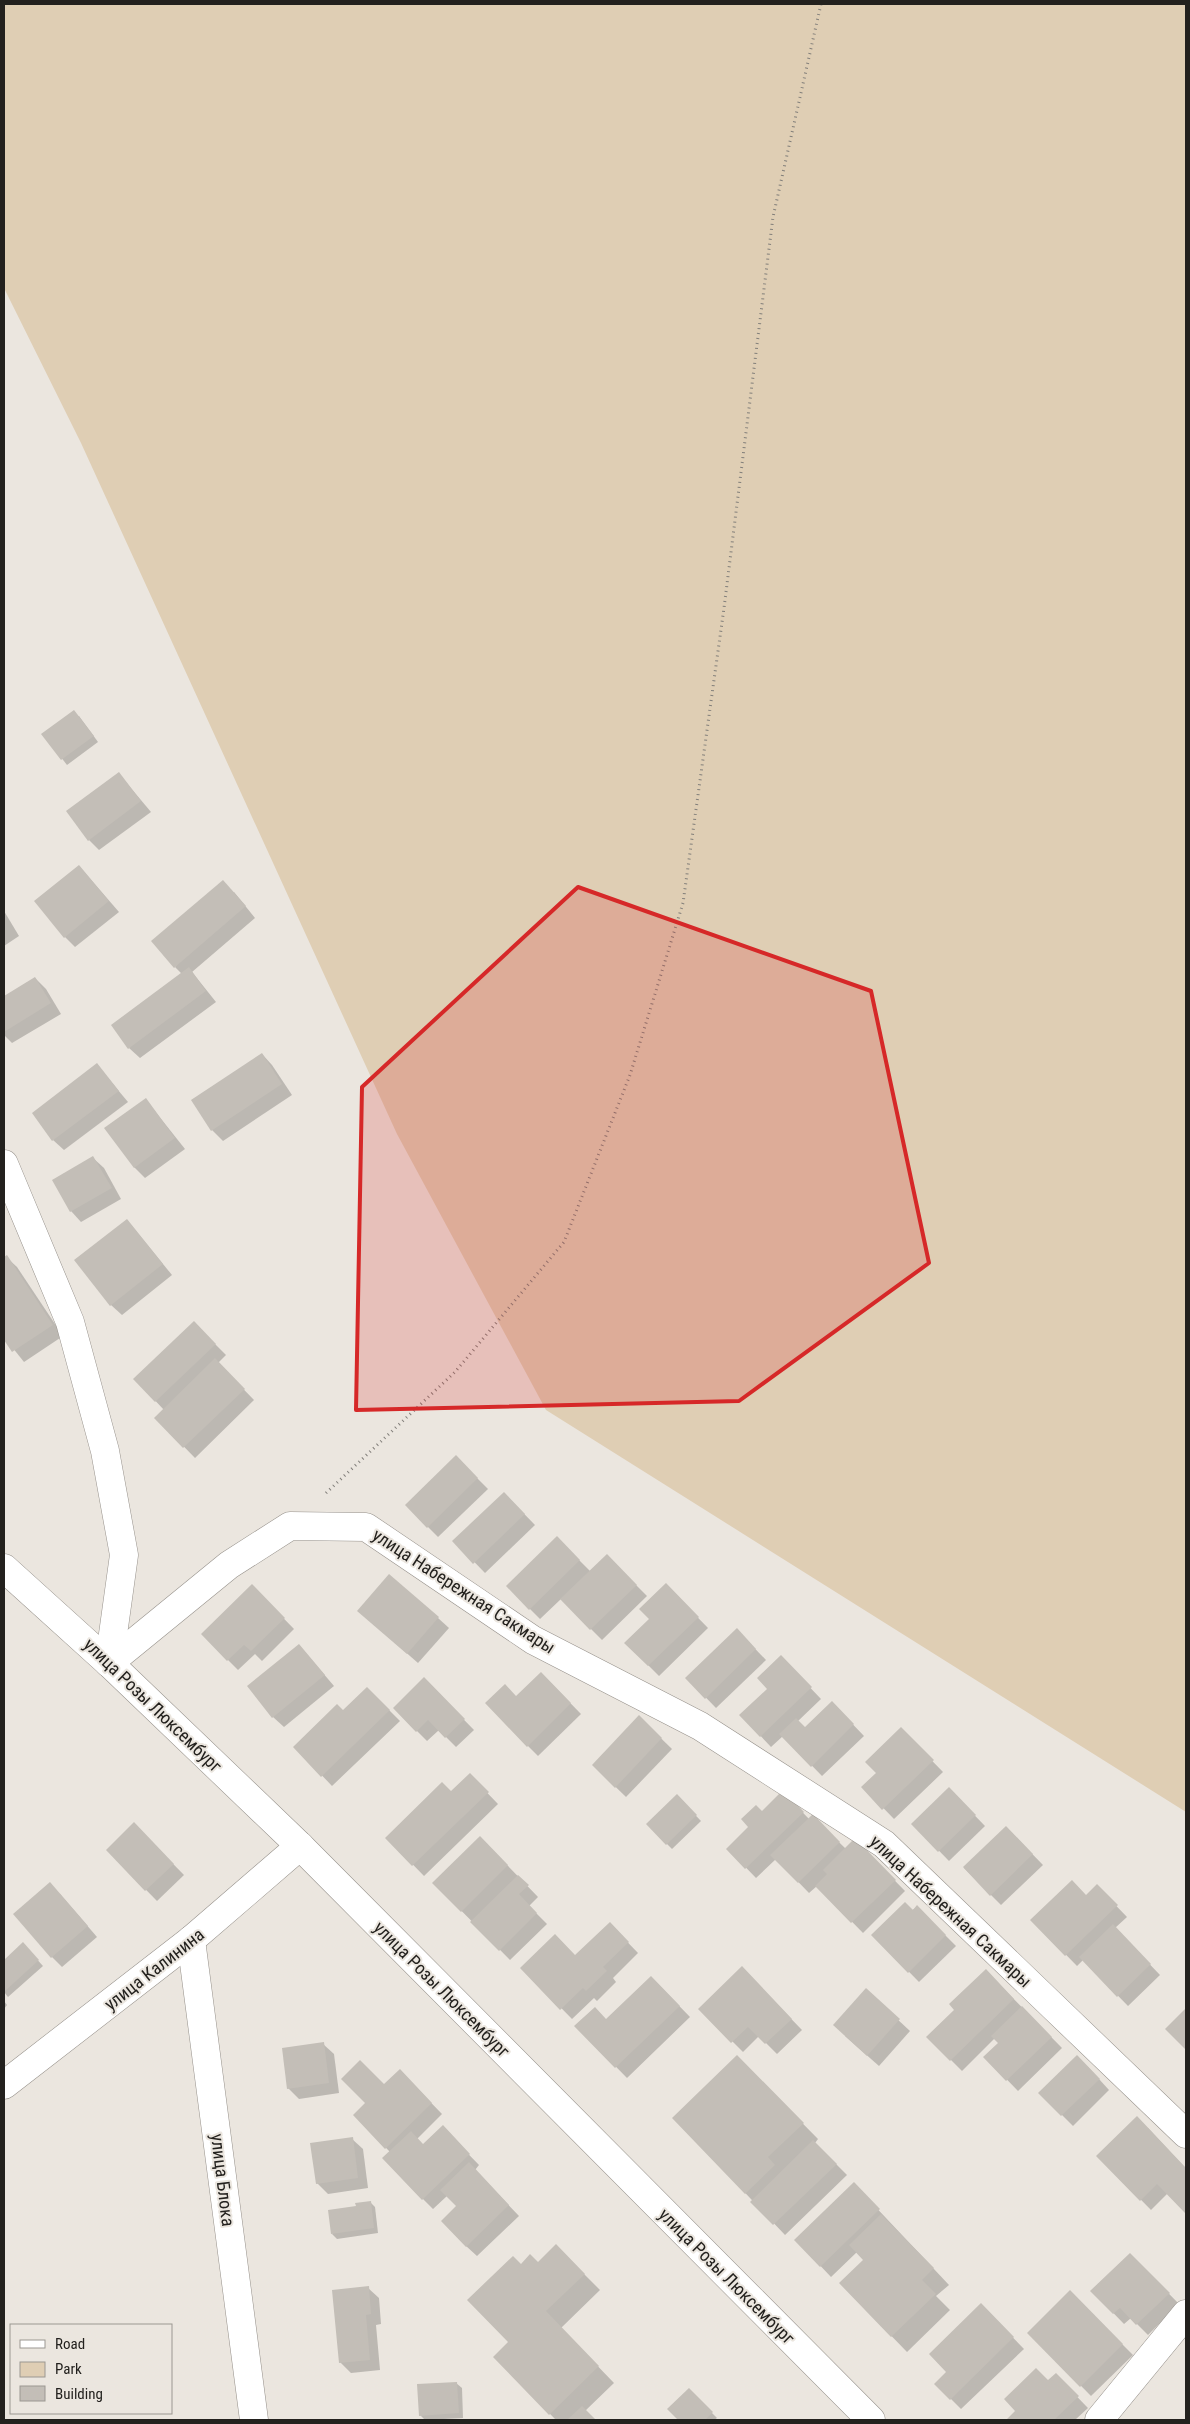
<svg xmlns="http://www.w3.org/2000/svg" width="1190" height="2424" font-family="'Roboto Condensed',sans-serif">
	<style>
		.green { fill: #dfceb4 }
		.shadow { fill: #0003 }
		.building { fill: #c3beb7 }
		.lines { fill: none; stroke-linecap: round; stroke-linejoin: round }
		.minor-casing { stroke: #96918b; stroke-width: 29 }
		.tertiary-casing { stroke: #96918b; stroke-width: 29 }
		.path { stroke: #827f7a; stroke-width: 3; stroke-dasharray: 1 4; stroke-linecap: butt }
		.minor { stroke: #fff; stroke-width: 28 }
		.tertiary { stroke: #fff; stroke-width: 28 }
		.marked { fill: #d62828; fill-opacity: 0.2; stroke: #d62828; stroke-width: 4; stroke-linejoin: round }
		.labels { text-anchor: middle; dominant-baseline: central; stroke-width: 4; stroke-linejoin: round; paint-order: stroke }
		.street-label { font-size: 18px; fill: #23211e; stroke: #ebe6df }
	</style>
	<rect width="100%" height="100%" fill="#ebe6df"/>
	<path class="green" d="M4 4H1186V1812L546 1410 397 1134 81 443 4 288Z"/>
	<g class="shadow">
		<path d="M79 716 98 742 67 765 43 734Z"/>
		<path d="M119 774 151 812 99 850 89 840Z"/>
		<path d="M79 866 119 912 75 947 65 937Z"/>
		<path d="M234 892 255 918 192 972 216 1002 140 1058 129 1048 182 974 175 967Z"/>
		<path d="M4 911 19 936 4 946Z"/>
		<path d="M35 978 46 989 61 1014 12 1043 4 1035V998Z"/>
		<path d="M262 1054 272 1065 292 1095 223 1141 212 1130 192 1100Z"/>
		<path d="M97 1065 128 1102 64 1150 53 1140Z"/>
		<path d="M146 1100 185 1149 145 1178 134 1167Z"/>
		<path d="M93 1158 104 1168 121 1199 81 1222 71 1211Z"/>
		<path d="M127 1220 172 1275 122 1315 111 1305Z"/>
		<path d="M6 1257 17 1267 63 1336 24 1362 4 1337V1258Z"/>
		<path d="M194 1323 226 1355 218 1363 254 1400 195 1458 156 1418 164 1410 135 1379Z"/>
		<path d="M456 1457 488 1489 438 1537 406 1505Z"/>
		<path d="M504 1493 535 1525 485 1573 454 1541Z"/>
		<path d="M557 1538 591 1572 607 1556 647 1596 602 1640 561 1599 540 1619 507 1586Z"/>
		<path d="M666 1585 708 1628 659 1676 626 1643 651 1619Z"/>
		<path d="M252 1586 294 1629 262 1661 255 1654 238 1670 202 1634Z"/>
		<path d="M438 1618 449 1628 418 1663 370 1621Z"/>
		<path d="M737 1630 766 1660 716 1708 687 1678Z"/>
		<path d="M299 1645 334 1686 284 1727 273 1717Z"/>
		<path d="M781 1657 821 1699 797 1722 805 1729 842 1713 864 1736 822 1776 783 1736 771 1747 741 1715 769 1689Z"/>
		<path d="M541 1673 581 1714 538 1756 528 1746 517 1697Z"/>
		<path d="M424 1679 474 1730 456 1747 439 1730 427 1741 394 1708Z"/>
		<path d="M367 1688 400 1721 332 1786 295 1747 343 1712Z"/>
		<path d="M639 1717 672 1749 626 1797 593 1765Z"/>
		<path d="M901 1729 943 1772 894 1819 863 1787 878 1773Z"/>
		<path d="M470 1775 498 1804 424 1876 387 1838 451 1793Z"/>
		<path d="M949 1789 985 1826 949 1861 913 1824Z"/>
		<path d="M783 1792 809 1819 812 1816 846 1849 855 1840 905 1891 863 1933 817 1886 809 1893 776 1859 756 1878 728 1849Z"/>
		<path d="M677 1796 701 1821 672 1849 647 1824Z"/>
		<path d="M134 1824 184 1875 157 1901 107 1850Z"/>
		<path d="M1006 1827 1043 1865 1001 1905 964 1868Z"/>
		<path d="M480 1837 538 1897 529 1906 547 1924 510 1960 434 1883Z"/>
		<path d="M1097 1886 1127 1917 1115 1928 1160 1975 1128 2006 1083 1960 1077 1966 1032 1920 1086 1896Z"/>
		<path d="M60 1894 97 1937 62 1967 52 1957Z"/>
		<path d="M917 1907 956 1946 919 1982 873 1935Z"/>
		<path d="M610 1924 638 1953 613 1978 616 1982 597 2001 594 1998 572 2019 522 1968 576 1957Z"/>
		<path d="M23 1944 43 1966 8 1997 4 1992V1961Z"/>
		<path d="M742 1968 802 2030 777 2054 759 2036 743 2052 700 2009Z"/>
		<path d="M651 1977 690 2017 627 2078 576 2026 607 2020Z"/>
		<path d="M996 1981 1062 2048 1018 2091 985 2057 1000 2043 995 2038 962 2071 928 2037Z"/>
		<path d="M866 1990 910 2031 879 2066 845 2036Z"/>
		<path d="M4 2001 7 2005 4 2009Z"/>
		<path d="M323 2044 334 2054 339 2093 299 2099 288 2088Z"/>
		<path d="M737 2057 818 2139 815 2143 847 2175 785 2235 674 2118Z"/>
		<path d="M1088 2067 1109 2090 1073 2126 1040 2093Z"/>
		<path d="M410 2081 442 2114 417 2139 423 2145 442 2127 479 2165 475 2170 519 2216 477 2256 466 2246 458 2206 447 2196 433 2209 423 2199 390 2152 354 2115 384 2086Z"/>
		<path d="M1148 2128 1186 2169V2212L1168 2193 1151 2210 1098 2156Z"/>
		<path d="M352 2139 363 2149 368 2188 328 2194 317 2183Z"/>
		<path d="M854 2184 949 2285 936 2296 950 2310 907 2352 841 2284 865 2260 857 2252 831 2277 796 2240Z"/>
		<path d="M370 2202 375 2207 378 2233 337 2239 332 2234 357 2207Z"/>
		<path d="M556 2246 600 2290 561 2328 614 2383 585 2411 594 2420H556L494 2357 510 2342 521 2265 538 2263Z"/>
		<path d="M1130 2254 1179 2304 1148 2335 1131 2318 1124 2324 1092 2291Z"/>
		<path d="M368 2288 379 2298 381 2324 376 2325 380 2370 351 2373 340 2362Z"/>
		<path d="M1070 2292 1133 2355 1091 2396 1029 2333Z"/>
		<path d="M981 2305 1024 2349 961 2409 936 2384 948 2372Z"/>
		<path d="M1056 2375 1088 2408 1075 2420H1007Z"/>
		<path d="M456 2383 462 2388 463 2418 425 2420 420 2415Z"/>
		<path d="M689 2390 717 2418 714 2420H680L669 2409Z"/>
	</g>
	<g class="building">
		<path d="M74 710 94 736 61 760 41 734Z"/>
		<path d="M119 772 141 801 88 841 66 811Z"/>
		<path d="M79 865 109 901 64 938 34 901Z"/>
		<path d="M223 880 246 906 174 968 151 941Z"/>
		<path d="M189 967 206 991 128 1049 111 1025Z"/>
		<path d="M35 977 51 1003 4 1032V996Z"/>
		<path d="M262 1053 282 1084 211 1131 191 1100Z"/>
		<path d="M97 1063 119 1091 52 1141 32 1113Z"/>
		<path d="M146 1098 175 1138 134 1168 104 1128Z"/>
		<path d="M93 1156 112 1188 70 1212 52 1180Z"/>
		<path d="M127 1219 163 1264 110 1306 74 1260Z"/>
		<path d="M7 1255 53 1325 12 1352 4 1340V1257Z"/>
		<path d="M194 1321 216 1344 155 1402 133 1379Z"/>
		<path d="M215 1358 245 1389 183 1448 154 1418Z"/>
		<path d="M456 1455 478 1478 427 1528 405 1505Z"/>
		<path d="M504 1492 525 1514 473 1564 452 1541Z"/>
		<path d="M557 1536 580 1560 529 1610 506 1586Z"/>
		<path d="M607 1554 637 1585 590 1630 560 1599Z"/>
		<path d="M389 1574 439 1617 407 1654 357 1611Z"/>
		<path d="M666 1583 699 1617 648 1666 624 1643 649 1619 639 1609Z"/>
		<path d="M252 1584 285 1618 251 1651 244 1645 227 1661 201 1634Z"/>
		<path d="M737 1628 756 1649 705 1699 685 1678Z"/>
		<path d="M299 1644 325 1675 272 1718 247 1686Z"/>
		<path d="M781 1655 812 1687 760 1737 739 1715 767 1689 757 1678Z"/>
		<path d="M541 1672 571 1703 527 1747 485 1703 505 1684 516 1696Z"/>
		<path d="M424 1677 465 1719 445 1738 428 1720 416 1732 393 1708Z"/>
		<path d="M367 1687 390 1710 321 1777 293 1747 337 1704 343 1710Z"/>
		<path d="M832 1701 854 1724 811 1767 779 1734 796 1718 805 1727Z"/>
		<path d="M639 1715 662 1738 615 1788 592 1765Z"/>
		<path d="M901 1727 934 1760 882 1810 861 1787 876 1773 865 1762Z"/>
		<path d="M470 1773 489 1792 412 1866 385 1838 442 1782 451 1791Z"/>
		<path d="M949 1787 976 1815 938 1852 911 1824Z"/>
		<path d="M783 1790 804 1812 745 1869 726 1849 748 1827 741 1819 756 1805 762 1811Z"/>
		<path d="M677 1794 697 1815 666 1845 646 1824Z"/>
		<path d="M813 1814 840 1842 798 1883 770 1855Z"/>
		<path d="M134 1822 174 1864 145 1891 106 1850Z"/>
		<path d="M1006 1826 1033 1854 990 1896 963 1867Z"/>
		<path d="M480 1836 508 1865 461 1912 432 1883Z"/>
		<path d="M855 1838 896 1880 851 1923 815 1886 827 1874 823 1870Z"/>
		<path d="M518 1875 529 1885 519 1894 537 1913 499 1951 470 1922Z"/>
		<path d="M1072 1880 1086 1895 1097 1884 1118 1905 1065 1956 1030 1920Z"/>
		<path d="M50 1882 88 1926 51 1958 13 1914Z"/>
		<path d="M905 1902 913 1910 917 1905 946 1935 908 1973 871 1935Z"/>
		<path d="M610 1922 629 1942 603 1967 607 1971 586 1991 583 1988 560 2010 520 1968 555 1934 575 1955Z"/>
		<path d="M1113 1924 1151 1964 1117 1997 1079 1957Z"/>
		<path d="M23 1942 39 1960 4 1992V1960Z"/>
		<path d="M742 1966 792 2019 765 2044 748 2027 731 2043 698 2009Z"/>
		<path d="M986 1969 1014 1999 950 2061 926 2037 954 2010 949 2004Z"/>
		<path d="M651 1976 680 2006 615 2068 574 2026 595 2007 606 2019Z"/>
		<path d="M866 1988 900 2019 867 2056 833 2025Z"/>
		<path d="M1022 2006 1052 2037 1006 2081 983 2057 998 2043 991 2036Z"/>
		<path d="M1186 2008V2050L1165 2029Z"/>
		<path d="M324 2042 329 2083 287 2089 282 2048Z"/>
		<path d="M737 2055 804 2123 768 2157 775 2165 745 2194 672 2118Z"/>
		<path d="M1077 2055 1100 2079 1061 2116 1038 2093Z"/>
		<path d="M360 2060 384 2084 400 2069 432 2103 385 2149 353 2115 365 2103 341 2079Z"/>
		<path d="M1137 2116 1186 2168 1185 2213 1157 2184 1140 2201 1096 2156Z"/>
		<path d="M443 2125 470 2154 422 2200 382 2158 411 2131 423 2144Z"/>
		<path d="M353 2137 358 2178 316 2184 310 2143Z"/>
		<path d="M813 2140 837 2164 773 2225 750 2202Z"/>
		<path d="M469 2162 509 2205 466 2247 441 2221 456 2206 440 2190Z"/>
		<path d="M854 2182 880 2209 820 2267 794 2240Z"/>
		<path d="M371 2201 374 2228 331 2234 328 2210 356 2206 355 2203Z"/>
		<path d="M881 2214 934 2268 922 2280 936 2294 891 2337 839 2283 863 2260 849 2245Z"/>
		<path d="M556 2244 585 2274 546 2311 599 2366 549 2415 493 2357 508 2342 467 2300 513 2256 521 2264 530 2254 538 2262Z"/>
		<path d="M1130 2253 1170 2293 1136 2325 1120 2308 1113 2314 1090 2291Z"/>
		<path d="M369 2286 371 2314 366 2315 370 2360 339 2363 332 2290Z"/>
		<path d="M1070 2290 1123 2344 1080 2387 1027 2333Z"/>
		<path d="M981 2303 1014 2337 950 2400 934 2384 946 2372 929 2354Z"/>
		<path d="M1036 2368 1048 2380 1056 2373 1079 2396 1054 2420H1006L1015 2411 1004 2399Z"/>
		<path d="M457 2382 459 2413 419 2416 417 2384Z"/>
		<path d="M689 2388 713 2412 705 2420H678L667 2409Z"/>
		<path d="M582 2406 596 2420H567Z"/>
	</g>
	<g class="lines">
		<g class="minor-casing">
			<g id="minor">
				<path d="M4 1164 70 1322 105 1451 124 1555 109 1663"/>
				<path d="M109 1663 229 1565 290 1526 366 1527 533 1640 700 1726 884 1844 1186 2134"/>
				<path d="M191 1940 254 2420"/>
				<path d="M4 2085 191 1940 300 1846"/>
				<path d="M1099 2420 1186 2314"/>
			</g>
		</g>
		<g class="tertiary-casing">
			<path id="tertiary" d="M4 1568 109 1663 300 1846 871 2420"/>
		</g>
		<path class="path" d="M326 1493 455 1372 564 1242 630 1075 683 903 724 608 773 217 821 4"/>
		<use href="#minor" class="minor"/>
		<use href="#tertiary" class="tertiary"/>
	</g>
	<path class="marked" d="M578 887 871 991 929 1263 739 1401 356 1410 362 1087Z"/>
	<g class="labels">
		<g class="street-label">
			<text transform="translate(464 1591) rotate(33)">улица Набережная Сакмары</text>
			<text transform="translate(153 1705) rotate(44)">улица Розы Люксембург</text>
			<text transform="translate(951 1911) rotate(43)">улица Набережная Сакмары</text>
			<text transform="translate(154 1969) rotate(-38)">улица Калинина</text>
			<text transform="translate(442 1989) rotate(45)">улица Розы Люксембург</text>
			<text transform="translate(223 2180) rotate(83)">улица Блока</text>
			<text transform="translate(727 2276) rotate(45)">улица Розы Люксембург</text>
		</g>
	</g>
	<rect width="1190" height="2424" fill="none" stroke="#23211e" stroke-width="10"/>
	<rect x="10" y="2324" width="162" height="90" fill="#ebe6df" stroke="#9b9792"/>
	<rect x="20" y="2340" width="25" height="8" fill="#ffffff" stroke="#9b9792"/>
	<text x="55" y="2349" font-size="15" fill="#23211e">Road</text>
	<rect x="20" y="2362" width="25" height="15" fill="#dfceb4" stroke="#9b9792"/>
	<text x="55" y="2374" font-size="15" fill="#23211e">Park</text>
	<rect x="20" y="2386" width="25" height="15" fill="#c3beb7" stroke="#9b9792"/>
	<text x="55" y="2399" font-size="15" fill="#23211e">Building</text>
</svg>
